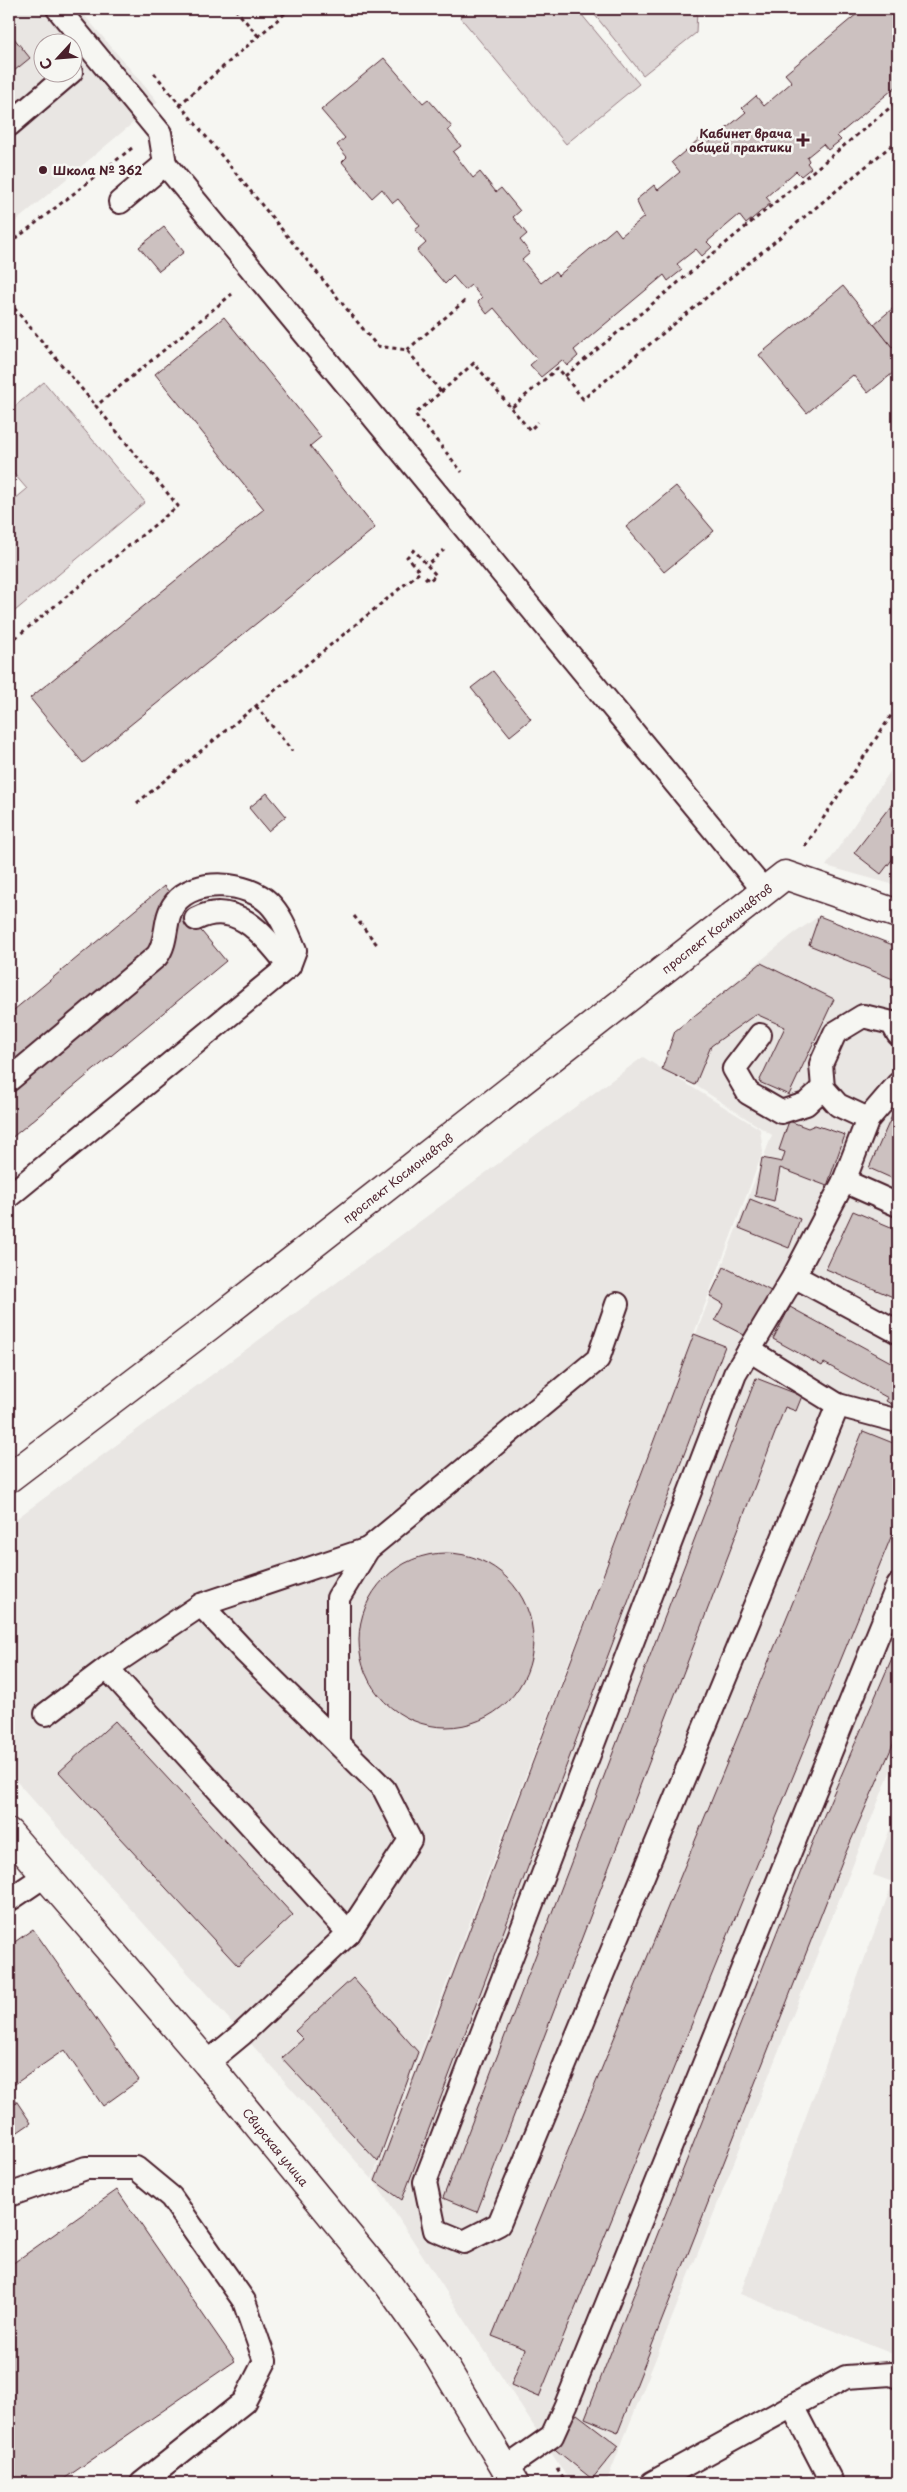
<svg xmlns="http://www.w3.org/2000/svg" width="907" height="2492" font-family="'Playpen Sans',sans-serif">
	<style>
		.built { fill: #e9e6e3; fill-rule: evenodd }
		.green { fill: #ddd6d5; stroke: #947a80 }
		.building { fill: #ccc1c0; stroke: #4a1f2b }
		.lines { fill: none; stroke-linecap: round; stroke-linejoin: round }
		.service-casing { stroke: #4a1f2b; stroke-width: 26 }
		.minor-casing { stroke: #4a1f2b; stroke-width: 31 }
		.path { stroke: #4a1f2b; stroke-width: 3; stroke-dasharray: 4 4; stroke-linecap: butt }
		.service { stroke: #f6f6f2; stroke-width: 22 }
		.minor { stroke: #f6f6f2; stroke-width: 28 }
		.poi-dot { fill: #4a1f2b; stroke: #f6f6f2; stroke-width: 2 }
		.labels { text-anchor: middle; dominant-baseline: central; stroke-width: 5; stroke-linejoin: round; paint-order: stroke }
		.poi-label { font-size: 12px; font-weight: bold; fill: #4a1f2b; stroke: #f6f6f2; text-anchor: end }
		.street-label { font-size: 12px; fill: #4a1f2b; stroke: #f6f6f2 }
	</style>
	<rect width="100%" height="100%" fill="#f6f6f2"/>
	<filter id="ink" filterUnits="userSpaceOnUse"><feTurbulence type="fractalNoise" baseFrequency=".02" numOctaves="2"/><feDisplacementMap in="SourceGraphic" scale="10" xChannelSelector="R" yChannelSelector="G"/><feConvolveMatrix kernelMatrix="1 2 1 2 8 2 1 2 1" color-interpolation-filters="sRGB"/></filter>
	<g filter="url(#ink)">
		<g class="built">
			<path d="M9 9H79L158 102 9 227ZM42 42H72V72H42Z"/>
			<path d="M898 760V886L826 866Z"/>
			<path d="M819 916 898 946V1752L606 2483H576L565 2474 373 2179 772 1135 695 1085 669 1073 760 1129 763 1152 372 2179 9 1773V1524L643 1057 662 1069 675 1031 792 935Z"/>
			<path d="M898 1807V2356L740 2294 893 1882 873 1875Z"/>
		</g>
		<g class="green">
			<path d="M470 9H577L639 84 566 144 460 17Z"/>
			<path d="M590 9H697L696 33 643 75Z"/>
			<path d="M44 382 145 502 9 616V504L27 489 9 468V411Z"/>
		</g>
		<g class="building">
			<path d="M854 9H898V85L837 136 841 140 828 150 823 144 807 157 809 161 807 163 811 168 801 176 796 171 766 197 771 203 746 224 739 215 707 242 712 247 702 256 696 249 677 264 682 270 668 281 664 275 574 350 578 356 567 366 562 360 541 377 530 365 537 359 494 308 487 314 478 302 482 298 471 285 465 290 453 276 445 284 417 251 426 243 415 230 420 226 398 199 393 203 382 189 372 198 342 162 347 157 337 145 345 138 321 110 384 58 423 103 428 99 452 127 448 130 461 146 453 152 473 178 480 172 496 192 501 188 520 211 513 217 527 234 520 240 530 253 522 260 541 283 555 272 558 276 615 228 621 236 644 217 636 200 654 185 658 190 680 172 672 162 704 135 710 142 746 112 742 108 756 96 764 106 792 82 785 74 858 13Z"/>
			<path d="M9 32 30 58 9 75Z"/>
			<path d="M164 227 184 252 159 271 139 247Z"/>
			<path d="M843 286 898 354V369L868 393 853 375 807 413 759 355Z"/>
			<path d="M898 304V342L892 347 874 324Z"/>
			<path d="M224 317 321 437 310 446 375 528 83 763 30 698 264 509 155 374Z"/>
			<path d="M676 486 714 531 664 572 626 527Z"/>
			<path d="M493 671 531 719 510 736 471 688Z"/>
			<path d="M267 793 286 816 268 831 249 808Z"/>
			<path d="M898 796V852L881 874 854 853Z"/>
			<path d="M164 886 226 961 9 1140V1014Z"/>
			<path d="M819 916 898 947V981L809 945Z"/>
			<path d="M761 963 834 999 789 1095 759 1082 785 1027 756 1014 711 1046 695 1085 662 1069 675 1031Z"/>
			<path d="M895 1109 898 1110V1181L869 1168Z"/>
			<path d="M789 1121 808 1128 815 1125 845 1135 827 1186 780 1168 774 1201 755 1196 762 1158 782 1162 785 1152 779 1150Z"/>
			<path d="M750 1199 800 1219 789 1248 739 1228Z"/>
			<path d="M853 1211 898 1230V1299L826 1269Z"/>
			<path d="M724 1267 771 1291 748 1337 715 1320 724 1304 710 1296Z"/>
			<path d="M790 1307 898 1366V1408L886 1401 888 1398 824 1363 822 1366 773 1339Z"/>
			<path d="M694 1334 725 1346 402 2200 375 2181Z"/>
			<path d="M756 1378 802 1396 796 1411 785 1407 477 2212 443 2198Z"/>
			<path d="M863 1431 898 1445V1520L539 2397 511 2385 525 2349 492 2336Z"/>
			<circle cx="446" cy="1640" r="87"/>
			<path d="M898 1644V1733L843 1859 618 2432 585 2418 812 1843Z"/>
			<path d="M115 1721 293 1915 238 1966 59 1772Z"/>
			<path d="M33 1929 139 2080 103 2106 64 2050 9 2088V1946Z"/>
			<path d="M353 1978 418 2052 378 2162 282 2058 303 2039 295 2031Z"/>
			<path d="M9 2090 31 2123 9 2138Z"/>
			<path d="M117 2190 235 2361 58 2483H9V2266Z"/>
			<path d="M577 2414 619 2446 592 2479 551 2446Z"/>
		</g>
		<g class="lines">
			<g class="service-casing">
				<g id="service">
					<path d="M58 9 160 133 165 164"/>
					<path d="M9 125 71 72"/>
					<path d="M120 202 165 164 765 892"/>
					<path d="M196 919C237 898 265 937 289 966"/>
					<path d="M760 1035 734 1069 748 1093 781 1112 806 1104 823 1088"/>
					<path d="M9 1080 157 956C169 940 163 918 175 903 195 877 248 882 269 903 282 916 288 934 295 950L289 966 9 1196"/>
					<path d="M898 1084 868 1119 844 1181 794 1276 735 1374 425 2182 435 2230 464 2242 499 2224 838 1405 898 1421"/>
					<path d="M868 1119 838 1105 823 1088 821 1064 835 1033 863 1016 892 1023 898 1034"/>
					<path d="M844 1181 898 1205"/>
					<path d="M794 1276 898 1332"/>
					<path d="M749 1350 838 1405"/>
					<path d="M201 1605 246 1653 384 1789 410 1840 349 1933"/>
					<path d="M107 1668 349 1933 242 2034 207 2063"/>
					<path d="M46 1714 107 1668 201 1605 368 1549"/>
					<path d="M338 1743V1598L368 1549 598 1359 617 1304"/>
					<path d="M9 1900 46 1875"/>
					<path d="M9 2195 86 2168H136L171 2197 244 2301 265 2361 244 2402 142 2483"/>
					<path d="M792 2406 846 2377 891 2374 898 2377"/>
					<path d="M506 2468 552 2436 566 2405 898 1585"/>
					<path d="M652 2483 792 2406 832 2483"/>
				</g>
			</g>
			<g class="minor-casing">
				<g id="minor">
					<path id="s1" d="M9 1478 209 1326 785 875 898 914"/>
					<path id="s2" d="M9 1833 207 2063 388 2284 436 2352 514 2483"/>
				</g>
			</g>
			<g class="path">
				<path d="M235 9 259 37"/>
				<path d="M154 73 377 346 407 350 441 392 415 414 462 472"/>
				<path d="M179 105 290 9"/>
				<path d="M9 244 132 148"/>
				<path d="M9 302 96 406"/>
				<path d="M407 350 467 299"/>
				<path d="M565 376 898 101"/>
				<path d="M441 392 474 363 511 408 558 368 583 399 898 140"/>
				<path d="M511 408 530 430 538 422"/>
				<path d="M425 577 429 581 436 575 427 565 444 550"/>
				<path d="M9 643 178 506 96 406 232 294"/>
				<path d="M256 706 292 751"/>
				<path d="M137 803 420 572 407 557 414 550 427 565"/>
				<path d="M805 846 898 705"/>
				<path d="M354 916 379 947"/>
				<path d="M557 2469 566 2483"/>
			</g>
			<use href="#service" class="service"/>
			<use href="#minor" class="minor"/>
		</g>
	</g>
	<g class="poi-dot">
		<path d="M800.5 132.5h5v5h5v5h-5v5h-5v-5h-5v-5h5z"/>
		<circle cx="43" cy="170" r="5"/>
	</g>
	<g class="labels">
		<g class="poi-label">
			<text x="792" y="133">Кабинет врача<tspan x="792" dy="14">общей практики</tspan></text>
			<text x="53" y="170" text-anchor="start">Школа № 362</text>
		</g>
		<g class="street-label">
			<text stroke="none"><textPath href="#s1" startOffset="896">проспект Космонавтов</textPath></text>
			<text stroke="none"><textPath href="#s1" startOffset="491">проспект Космонавтов</textPath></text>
			<text stroke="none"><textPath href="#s2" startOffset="412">Свирская улица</textPath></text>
		</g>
	</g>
	<rect width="907" height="2492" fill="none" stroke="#f6f6f2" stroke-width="30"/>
	<rect x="15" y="15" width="877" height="2462" fill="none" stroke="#4a1f2b" stroke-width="2" filter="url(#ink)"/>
	<g transform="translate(58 58) rotate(244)"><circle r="24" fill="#f6f6f2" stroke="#b1a0a2"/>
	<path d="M0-4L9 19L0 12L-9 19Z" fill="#4a1f2b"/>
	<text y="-8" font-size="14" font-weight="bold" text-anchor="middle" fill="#4a1f2b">С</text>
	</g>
</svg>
